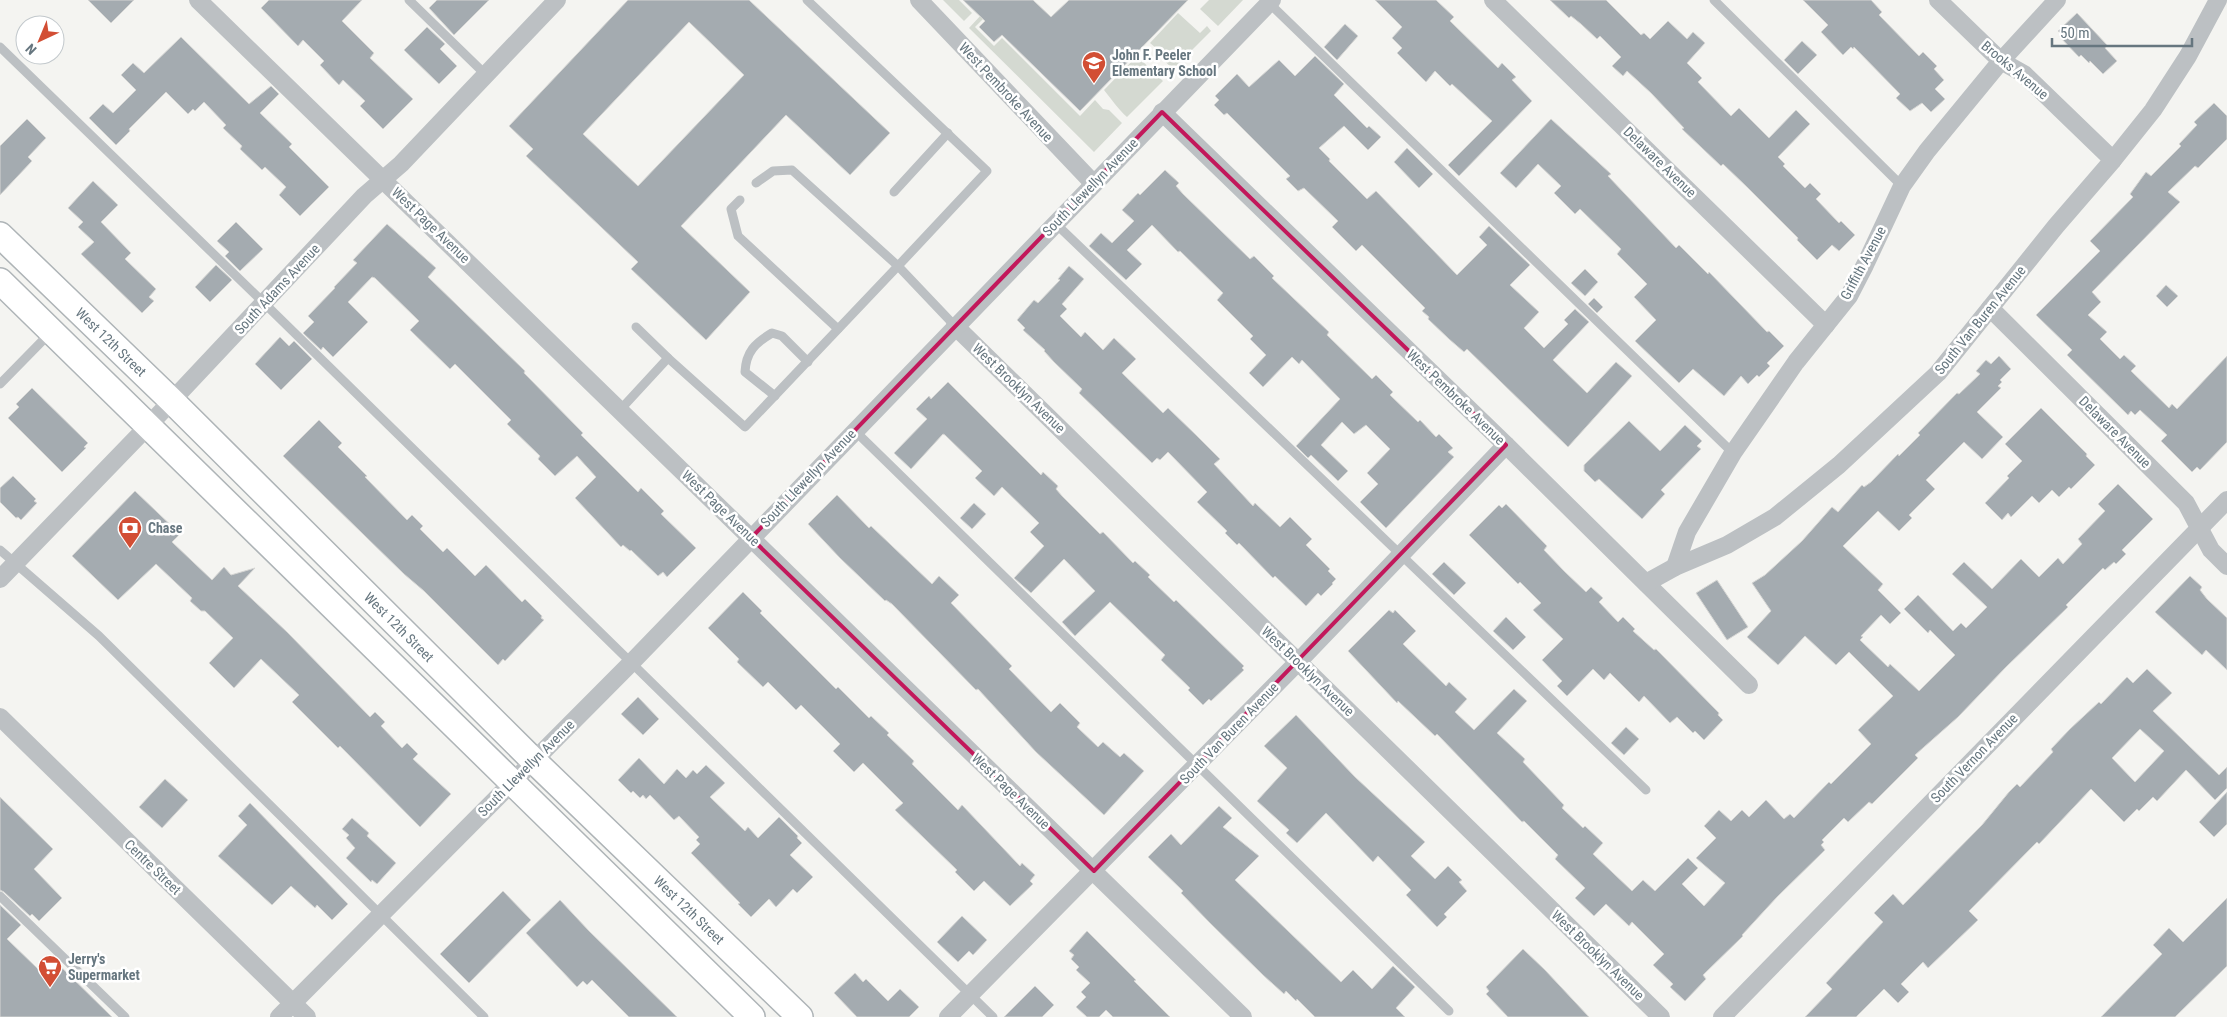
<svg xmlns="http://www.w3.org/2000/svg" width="2227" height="1017" font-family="'Roboto Condensed',sans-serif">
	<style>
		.green { fill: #d4d9d1 }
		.building { fill: #a4abb0; stroke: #d6d6d4; fill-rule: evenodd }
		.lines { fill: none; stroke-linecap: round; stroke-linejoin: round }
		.secondary-casing { stroke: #aeb4b7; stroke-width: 28 }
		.lane { stroke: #bcc0c3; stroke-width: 9 }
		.street { stroke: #bcc0c3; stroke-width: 18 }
		.secondary { stroke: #fff; stroke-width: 25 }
		.marked { fill: none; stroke: #c2185b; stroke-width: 4; stroke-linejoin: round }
		.labels { text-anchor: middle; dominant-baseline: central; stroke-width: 5; stroke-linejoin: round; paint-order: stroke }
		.poi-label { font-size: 14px; font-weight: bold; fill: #66767f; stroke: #fff; text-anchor: start }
		.street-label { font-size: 14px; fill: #66767f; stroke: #fff }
	</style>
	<rect width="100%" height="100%" fill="#f4f4f1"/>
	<g class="green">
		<path d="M943 0H959L972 13 964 21Z"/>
		<path d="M1209 0H1243L1218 26 1200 9Z"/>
		<path d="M994 1 998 4 975 27 994 46 1002 38 1080 116 1095 100 1103 109 1109 110 1122 123 1094 152 969 28Z"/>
		<path d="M1178 13 1200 33 1207 26 1211 31 1173 69 1157 54 1156 48 1150 43Z"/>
		<path d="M1137 56 1163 81 1127 117C1118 109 1112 100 1104 90Z"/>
	</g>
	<g class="building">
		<path d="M88 0H134L111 23Z"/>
		<path d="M269 0H362L342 21 374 53 370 58 413 99 383 129 360 106 365 101 343 80 339 85 320 65 324 61 303 40 298 46 261 8Z"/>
		<path d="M437 0H489L454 35 429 8Z"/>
		<path d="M628 0H749L890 133 850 175 786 115 681 226 750 292 706 340 631 269 638 262 526 156 533 149 509 126ZM689 22 744 75 638 186 583 134Z"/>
		<path d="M963 0H1033L1051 17 1069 0H1188L1080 111 1002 35 994 42 979 27 985 21Z"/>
		<path d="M1375 0H1436L1454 17 1450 21 1498 68 1502 63 1516 77 1512 80 1532 101 1459 176 1448 165 1492 121 1452 84 1450 86 1435 71 1426 82 1397 53 1402 48 1392 38 1402 27Z"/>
		<path d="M1550 0H1606L1641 35 1644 33 1650 39 1668 21 1687 39 1693 32 1705 43 1687 63 1702 78 1698 82 1731 116 1739 108 1769 138 1796 110 1810 124 1778 157 1785 164 1783 166 1805 188 1810 183 1821 194 1816 199 1839 223 1841 221 1855 235 1839 251 1832 245 1817 260 1797 240 1798 238 1747 187 1723 164 1721 166 1682 129 1684 128 1651 93 1627 71 1623 76 1612 66 1621 57 1600 36 1597 39 1581 24 1571 16 1569 18Z"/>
		<path d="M1803 0H1871L1882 12 1879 15 1919 56 1923 52 1937 66 1934 69 1944 80 1935 89 1945 99 1931 112 1922 103 1910 111 1896 98 1900 94 1854 47 1853 49 1851 47 1843 55 1821 32 1828 25Z"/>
		<path d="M2077 13 2107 45 2105 48 2117 61 2103 74 2090 61 2089 63 2081 55 2079 57 2059 36 2061 34 2058 31Z"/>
		<path d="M1345 24 1358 36 1337 60 1324 47Z"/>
		<path d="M427 27 445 44 440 49 457 66 439 84 404 50Z"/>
		<path d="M181 37 249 104 271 86 279 94 260 113 292 144 289 147 329 187 300 216 279 195 286 187 265 167 262 170 240 149 242 146 223 128 226 125 204 102 195 111 193 109 188 114 166 92 129 129 130 131 116 145 89 118 103 104 113 113 136 90 121 75 133 63 144 73Z"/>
		<path d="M1802 41 1817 55 1798 74 1784 60Z"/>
		<path d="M1315 56 1344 84 1334 95 1367 128 1369 126 1381 137 1368 150 1344 126 1319 148 1330 159 1329 161 1367 199 1376 191 1457 275 1487 245 1479 237 1489 226 1530 265 1510 285 1539 312 1524 328 1544 348 1568 324 1564 320 1575 309 1589 322 1553 360 1587 393 1616 362 1632 376 1568 447 1467 349 1464 352 1449 339 1428 319 1429 317 1422 311 1425 308 1362 245 1356 251 1332 227 1338 221 1304 188 1298 191 1286 179 1290 176 1227 113 1224 115 1214 105 1219 100 1215 96 1237 74 1249 87 1279 60 1295 76Z"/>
		<path d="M2214 103 2227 116V139L2198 168 2195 166 2168 192 2180 202 2092 292 2101 302 2088 315 2107 332 2100 339 2120 359 2124 355 2136 366 2131 371 2169 408 2172 404 2177 409 2227 356V442L2200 470 2197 467 2192 472 2161 441 2167 435 2140 410 2135 415 2131 411 2128 415 2067 355 2072 350 2036 315 2100 251 2090 241 2133 197 2130 194 2146 172 2151 176 2181 146 2179 144 2197 125 2194 122Z"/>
		<path d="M27 119 46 138 28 157 32 161 0 195V146Z"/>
		<path d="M1551 119 1611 174 1608 176 1676 248 1679 245 1708 274 1709 272 1767 332 1769 331 1784 346 1767 363 1770 366 1759 377 1757 375 1748 384 1741 376 1724 396 1693 369 1679 383 1635 341 1656 320 1634 297 1647 284 1617 254 1621 249 1580 209 1575 214 1554 193 1561 186 1538 164 1516 188 1500 173Z"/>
		<path d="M1407 148 1433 174 1419 188 1394 162Z"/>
		<path d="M1165 170 1179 183 1176 186 1183 194 1250 259 1254 256 1274 276 1272 278 1329 332 1327 335 1372 379 1376 375 1393 392 1390 395 1418 422 1420 420 1436 437 1439 434 1453 448 1448 452 1454 457 1386 528 1360 502 1378 484 1367 473 1390 449 1366 425 1354 434 1342 422 1321 445 1348 471 1338 481 1311 455 1308 458 1296 446 1340 399 1302 360 1299 364 1292 357 1263 387 1249 373 1266 355 1250 339 1253 336 1217 300 1223 293 1180 251 1178 252 1152 225 1127 250 1142 264 1126 280 1089 246 1101 233 1112 243 1134 221 1122 210 1138 193 1140 195Z"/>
		<path d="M93 181 118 205 101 222 131 253 125 259 156 289 149 297 154 301 142 313 81 254 94 242 78 227 83 222 68 208Z"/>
		<path d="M236 222 263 249 240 271 225 256 229 252 217 241Z"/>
		<path d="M387 224 436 268 428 277 525 371 524 373 583 433 581 435 638 492 641 488 664 511 661 514 696 548 667 577 663 572 658 576 631 550 630 551 623 545 621 547 575 498 596 477 577 456 555 476 538 459 540 456 507 424 511 420 455 364 450 369 410 330 419 321 375 278 372 277 348 302 368 322 333 357 323 347 321 350 303 333 314 322 308 316 335 288 334 287 357 263 353 260Z"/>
		<path d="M216 265 232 280 210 302 195 287Z"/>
		<path d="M1069 266 1084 279 1062 304 1067 309 1060 316 1081 337 1085 332 1103 350 1114 338 1136 359 1122 373 1163 413 1168 408 1197 436 1220 459 1214 464 1253 506 1255 503 1280 527 1290 517 1312 539 1306 545 1330 569 1328 571 1336 579 1332 583 1333 584 1321 596 1318 593 1306 606 1275 576 1273 578 1239 543 1237 545 1225 533 1227 531 1197 502 1207 492 1168 452 1160 460 1157 458 1152 463 1079 393 1082 389 1054 362 1044 351 1045 350 1023 330 1025 328 1017 320 1034 300 1038 303 1060 280 1058 279Z"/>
		<path d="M1585 269 1598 282 1585 296 1571 283Z"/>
		<path d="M2166 285 2178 296 2167 307 2156 296Z"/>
		<path d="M1594 298 1603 307 1597 313 1588 304Z"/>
		<path d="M280 337 289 346 294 341 312 359 281 390 255 364Z"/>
		<path d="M1999 356 2011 369 2000 380 2002 382 1998 386 2001 388 1977 412 2003 437 1982 459 1964 442 1926 480 1935 489 1909 515 1912 518 1899 531 1878 511 1843 546 1883 584 1878 590 1901 613 1890 624 1881 615 1861 636 1863 637 1860 640 1888 667 1890 664 1919 691 1955 655 1930 630 1928 633 1904 609 1918 595 1953 631 1961 623 1966 628 1987 607 1952 574 1964 562 1992 589 2021 559 2039 577 2058 558 2063 564 2082 544 2078 539 2105 511 2098 504 2118 484 2153 519 2122 550 2126 554 2116 564 2114 562 2105 570 2103 568 2066 605 2068 607 2006 667 1958 717 1915 755 1918 758 1872 804 1869 802 1848 822 1844 818 1822 840 1824 842 1821 845 1825 850 1777 897 1742 935 1743 936 1703 975 1706 979 1685 1001 1670 987 1673 984 1653 965 1664 954 1632 922 1629 926 1606 904 1594 916 1575 898 1585 888 1555 859 1558 855 1524 821 1522 822 1437 734 1435 736 1398 701 1397 703 1348 651 1389 610 1393 613 1395 610 1416 631 1403 644 1446 686 1449 682 1467 699 1455 712 1474 730 1514 689 1527 701 1497 733 1525 759 1523 762 1564 805 1562 808 1583 828 1585 826 1603 843 1593 854 1632 891 1643 880 1655 891 1688 858 1698 868 1682 884 1704 906 1725 883 1696 858 1716 838 1704 826 1719 810 1731 821 1742 810 1749 817 1766 800 1784 819 1790 814 1794 818 1829 782 1831 784 1871 744 1858 730 1893 696 1849 652 1836 665 1805 636 1778 665 1747 637 1771 611 1752 583 1765 575 1802 541 1832 507 1838 512 1862 485 1864 487 1871 482 1898 454 1899 456 1920 435 1918 433 1957 393 1959 394 1980 374 1976 371 1986 360 1991 364Z"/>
		<path d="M948 382 1041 475 1043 472 1058 486 1056 489 1062 496 1100 534 1103 532 1133 563 1135 561 1150 575 1148 577 1174 602 1176 600 1244 666 1242 668 1244 670 1211 701 1209 699 1203 705 1188 690 1190 688 1161 660 1165 655 1110 602 1075 636 1062 622 1095 591 1064 559 1031 593 1014 578 1044 546 1030 532 1039 523 1002 487 994 496 975 478 982 471 945 435 943 434 911 469 894 453 927 419 916 409 929 396 931 399Z"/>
		<path d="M32 388 88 443 84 447 86 448 62 472 8 418 19 407 16 404Z"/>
		<path d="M2041 408 2087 454 2086 456 2095 465 2071 489 2069 487 2059 497 2052 490 2039 503 2032 496 2011 517 2008 513 2002 520 1985 503 2009 478 2007 476 2022 461 2005 444Z"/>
		<path d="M319 420 342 443 338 447 367 476 365 477 407 520 412 515 423 526 420 529 443 552 447 548 475 576 486 565 522 602 525 599 542 616 541 618 544 620 505 661 503 659 498 665 424 591 404 574 283 456Z"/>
		<path d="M1629 421 1660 451 1685 425 1702 441 1697 446 1701 449 1661 490 1665 494 1642 519 1599 479 1595 482 1584 471V465Z"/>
		<path d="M13 476 36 499 34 501 37 503 21 520 18 517 16 518 0 502V488Z"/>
		<path d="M135 491 180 534 172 542 212 580 224 567 231 575 255 568 238 586 287 632 370 717 375 712 385 722 381 726 402 748 407 743 418 754 413 759 451 794 420 827 340 746 338 748 292 702 299 695 261 659 234 688 209 663 233 638 205 611H201L190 601 192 598 156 564 118 600 72 556Z"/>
		<path d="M837 495 869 528 871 526 932 584 939 576 959 595 951 603 1012 666 1009 669 1051 712 1060 703 1080 723 1077 727 1098 747 1103 742 1120 757 1124 753 1144 771 1104 815 1036 752 978 689 976 690 892 604 886 600 885 601 840 558 808 524Z"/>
		<path d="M974 503 986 514 972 529 960 518Z"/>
		<path d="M1506 504 1547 546 1544 550 1564 571 1586 592 1591 587 1603 598 1599 602 1618 622 1623 617 1635 629 1633 631 1654 650 1656 649 1719 713 1718 715 1723 720 1704 740 1695 731 1693 733 1677 717 1670 723 1644 696 1639 702 1610 673 1604 680 1593 669 1567 696 1557 686 1562 681 1542 660 1563 639 1533 610 1541 603 1520 582 1518 584 1469 535 1499 505 1502 508Z"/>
		<path d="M1444 562 1466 583 1454 595 1432 574Z"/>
		<path d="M2190 576 2202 587 2200 590 2207 599 2227 618V670L2206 650 2202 655 2155 612Z"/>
		<path d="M1717 580 1748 627 1727 640 1696 593Z"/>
		<path d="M743 592 762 611 760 613 836 689 838 687 869 718 871 716 889 733 887 735 914 761 912 764 958 810 962 805 1020 866 1022 863 1035 875 1030 881 1033 884 1010 906 984 881 974 891 955 872 957 870 895 810 903 803 863 763 854 772 833 751 840 744 801 705 796 710 768 682 763 687 737 662 739 659 708 628Z"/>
		<path d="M1506 617 1526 637 1513 650 1493 631Z"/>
		<path d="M2147 669 2172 693 2153 711 2219 775 2227 767V788L2215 800 2186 770 2157 801 2153 797 2139 811 2137 809 2124 822 2091 789 2039 844 2037 842 1969 911 1978 920 1928 968 1923 962 1901 984 1909 992 1898 1003 1884 989 1856 1017H1805L1832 989 1826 983 1883 922 1874 913 1893 894 1903 905 1982 825 2009 792 2017 784 2020 787 2053 752 2051 749 2070 729 2099 702 2101 704 2127 677 2133 683ZM2140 729 2164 751 2135 782 2112 758Z"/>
		<path d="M638 697 659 719 643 735 621 714Z"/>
		<path d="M1296 715 1355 777 1425 842 1411 856 1435 879 1448 866 1462 880 1459 882 1467 891 1444 914 1447 917 1437 927 1406 895 1411 890 1378 856 1373 862 1326 813 1297 843 1286 833 1289 830 1257 801 1287 768 1264 746Z"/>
		<path d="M1626 727 1639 739 1624 755 1611 743Z"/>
		<path d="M639 758 664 784 677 769 686 778 693 770 697 774 706 765 725 783 710 797 745 831 748 827 758 838 779 817 798 836 797 838 802 843 790 855 813 877 797 893 793 889 776 907 769 899 751 917 738 904 740 903 691 853 700 844 696 840 699 837 679 816 674 820 650 795 646 799 643 795 640 798 633 791 631 793 618 780Z"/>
		<path d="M165 779 188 800 162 828 139 807Z"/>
		<path d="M2227 792V824L2214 837 2199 822Z"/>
		<path d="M0 797 53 849 34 869 62 898 39 921 32 914 30 916 4 892 0 890Z"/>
		<path d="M250 803 348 904 332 920 317 905 315 908 291 886 272 905 218 856 247 825 238 816Z"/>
		<path d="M1219 806 1232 818 1223 827 1259 856 1235 880 1341 982 1353 970 1372 989 1393 966 1415 987 1396 1008 1405 1017H1315L1297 999 1296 1001 1286 991 1284 994 1263 975 1210 923 1181 893 1183 891 1148 857 1171 834 1181 845Z"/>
		<path d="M352 818 369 833 367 836 396 863 377 884 372 880 371 882 346 858 355 848 346 838 349 835 342 829Z"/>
		<path d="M503 891 531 920 469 983 440 954Z"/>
		<path d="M2227 898V966L2175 1017H2101L2162 954 2153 945 2169 928 2183 942Z"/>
		<path d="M560 900 589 931 677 1017H629L592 980 587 985 583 981 577 987 526 933Z"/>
		<path d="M0 905 21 925 7 939 38 969 50 956 112 1017H0Z"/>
		<path d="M962 916 987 940 973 955 969 951 958 962 937 942Z"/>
		<path d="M1087 931 1136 980 1134 981 1170 1017H1113L1106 1010 1099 1017H1087L1076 1007 1086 997 1081 992 1090 983 1076 970 1079 967 1071 959 1074 955 1069 951Z"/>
		<path d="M1523 949 1545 970 1589 1017H1508L1486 994 1489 991 1486 987Z"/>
		<path d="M855 973 863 982 866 979 888 1001 900 989 919 1007 909 1017H857L834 993Z"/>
		<path d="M1035 986 1054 1005 1042 1017H1004Z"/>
	</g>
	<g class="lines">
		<g class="secondary-casing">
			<g id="secondary">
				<path d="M0 235 171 400 533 760 800 1017"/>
				<path d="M0 281 752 1017"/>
			</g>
		</g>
		<g class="lane">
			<path d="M409 0 485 74"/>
			<path d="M1714 0 1902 186"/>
			<path d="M1269 3 1733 453"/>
			<path d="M0 47 264 303 993 1017"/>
			<path d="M756 183 773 171 792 170 898 266 987 171 807 0"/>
			<path d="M894 192 948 133"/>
			<path d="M740 200 731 209 738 236 838 329"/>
			<path d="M1056 224 1646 790"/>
			<path d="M636 327 668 358"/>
			<path d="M0 384 50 333"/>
			<path d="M775 396 745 372C746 352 755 343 772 333L782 336 808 362"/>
			<path d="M620 410 668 358 745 427 898 266 955 326"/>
			<path d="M854 430 1449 1011"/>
			<path d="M0 550 99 636 484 1017"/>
			<path d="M0 896 125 1017"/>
		</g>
		<g class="street">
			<path d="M198 0 1243 1017"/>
			<path d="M919 0 1093 183"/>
			<path d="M1493 0 1826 325"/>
			<path d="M1938 0 2001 61 2024 74 2113 160"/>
			<path d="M1162 112 1506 445 1749 685"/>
			<path d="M1990 308 2186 503 2211 550 2227 566"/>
			<path d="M955 326 1661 1017"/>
			<path d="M1675 567 1687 532 1733 453 1796 362 1849 296 1865 265 1902 186 1927 151 2001 61 2057 0"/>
			<path d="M0 579 149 425 364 196 401 164 557 0"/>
			<path d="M1646 583 1675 567 1727 545 1775 517 1839 465 1938 373 2056 226 2113 160 2153 110 2188 56 2218 0"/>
			<path d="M0 717 307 1017"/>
			<path d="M279 1017 631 663 1272 0"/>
			<path d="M948 1017 1299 661 1506 445"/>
			<path d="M1722 1017 2227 500"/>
		</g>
		<use href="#secondary" class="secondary"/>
	</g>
	<path class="marked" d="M1162 112 1506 445 1094 871 751 538Z"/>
	<defs>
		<g id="school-pin" transform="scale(1.25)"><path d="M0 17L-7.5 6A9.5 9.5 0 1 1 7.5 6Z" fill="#d24e34" stroke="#fff"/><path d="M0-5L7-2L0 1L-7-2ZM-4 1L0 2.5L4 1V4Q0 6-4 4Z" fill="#fff"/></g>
		<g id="bank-pin" transform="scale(1.25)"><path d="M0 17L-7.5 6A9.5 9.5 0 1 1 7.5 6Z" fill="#d24e34" stroke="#fff"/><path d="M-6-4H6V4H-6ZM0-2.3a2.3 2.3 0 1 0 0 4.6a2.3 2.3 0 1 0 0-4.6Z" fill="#fff"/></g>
		<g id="supermarket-pin" transform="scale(1.25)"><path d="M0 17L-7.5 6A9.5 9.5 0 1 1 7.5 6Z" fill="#d24e34" stroke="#fff"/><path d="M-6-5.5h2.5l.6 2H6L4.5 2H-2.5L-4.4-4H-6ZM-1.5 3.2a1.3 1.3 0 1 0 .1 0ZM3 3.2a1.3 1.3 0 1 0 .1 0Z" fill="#fff"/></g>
	</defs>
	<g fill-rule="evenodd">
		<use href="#school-pin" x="1094" y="63"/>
		<use href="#bank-pin" x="130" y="528"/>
		<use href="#supermarket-pin" x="50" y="967"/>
	</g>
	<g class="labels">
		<g class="poi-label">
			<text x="1112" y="55">John F. Peeler<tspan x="1112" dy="16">Elementary School</tspan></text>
			<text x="148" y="528">Chase</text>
			<text x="68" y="959">Jerry's<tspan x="68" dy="16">Supermarket</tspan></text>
		</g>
		<g class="street-label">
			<text transform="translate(2015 70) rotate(40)">Brooks Avenue</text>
			<text transform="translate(1006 92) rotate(47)">West Pembroke Avenue</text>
			<text transform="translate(1660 162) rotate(44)">Delaware Avenue</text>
			<text transform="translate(1090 187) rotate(-46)">South Llewellyn Avenue</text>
			<text transform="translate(431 225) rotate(44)">West Page Avenue</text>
			<text transform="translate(1863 263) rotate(-62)">Griffith Avenue</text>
			<text transform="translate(277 289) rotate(-47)">South Adams Avenue</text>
			<text transform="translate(1980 320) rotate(-51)">South Van Buren Avenue</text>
			<text transform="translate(111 342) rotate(44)">West 12th Street</text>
			<text transform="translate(1019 388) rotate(44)">West Brooklyn Avenue</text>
			<text transform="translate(1456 397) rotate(44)">West Pembroke Avenue</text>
			<text transform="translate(2115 432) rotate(45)">Delaware Avenue</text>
			<text transform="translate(808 478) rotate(-46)">South Llewellyn Avenue</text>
			<text transform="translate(721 508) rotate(44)">West Page Avenue</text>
			<text transform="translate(399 627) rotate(45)">West 12th Street</text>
			<text transform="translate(1308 671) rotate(44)">West Brooklyn Avenue</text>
			<text transform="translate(1229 733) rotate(-46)">South Van Buren Avenue</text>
			<text transform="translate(1974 758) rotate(-46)">South Vernon Avenue</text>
			<text transform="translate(526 768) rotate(-45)">South Llewellyn Avenue</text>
			<text transform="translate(1011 791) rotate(44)">West Page Avenue</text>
			<text transform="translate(153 867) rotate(44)">Centre Street</text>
			<text transform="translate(689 910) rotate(44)">West 12th Street</text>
			<text transform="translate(1598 955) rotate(44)">West Brooklyn Avenue</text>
		</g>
	</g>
	<g transform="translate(40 40) rotate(224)"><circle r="24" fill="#ffffff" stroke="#c2c8cc"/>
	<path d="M0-4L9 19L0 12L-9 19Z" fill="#d24e34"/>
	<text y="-8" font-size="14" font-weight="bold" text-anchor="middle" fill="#66767f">N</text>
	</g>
	<path d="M2052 38v8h140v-8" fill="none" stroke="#66767f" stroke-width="2.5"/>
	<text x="2060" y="38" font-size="15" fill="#66767f" stroke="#ffffff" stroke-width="4" paint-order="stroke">50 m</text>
</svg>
